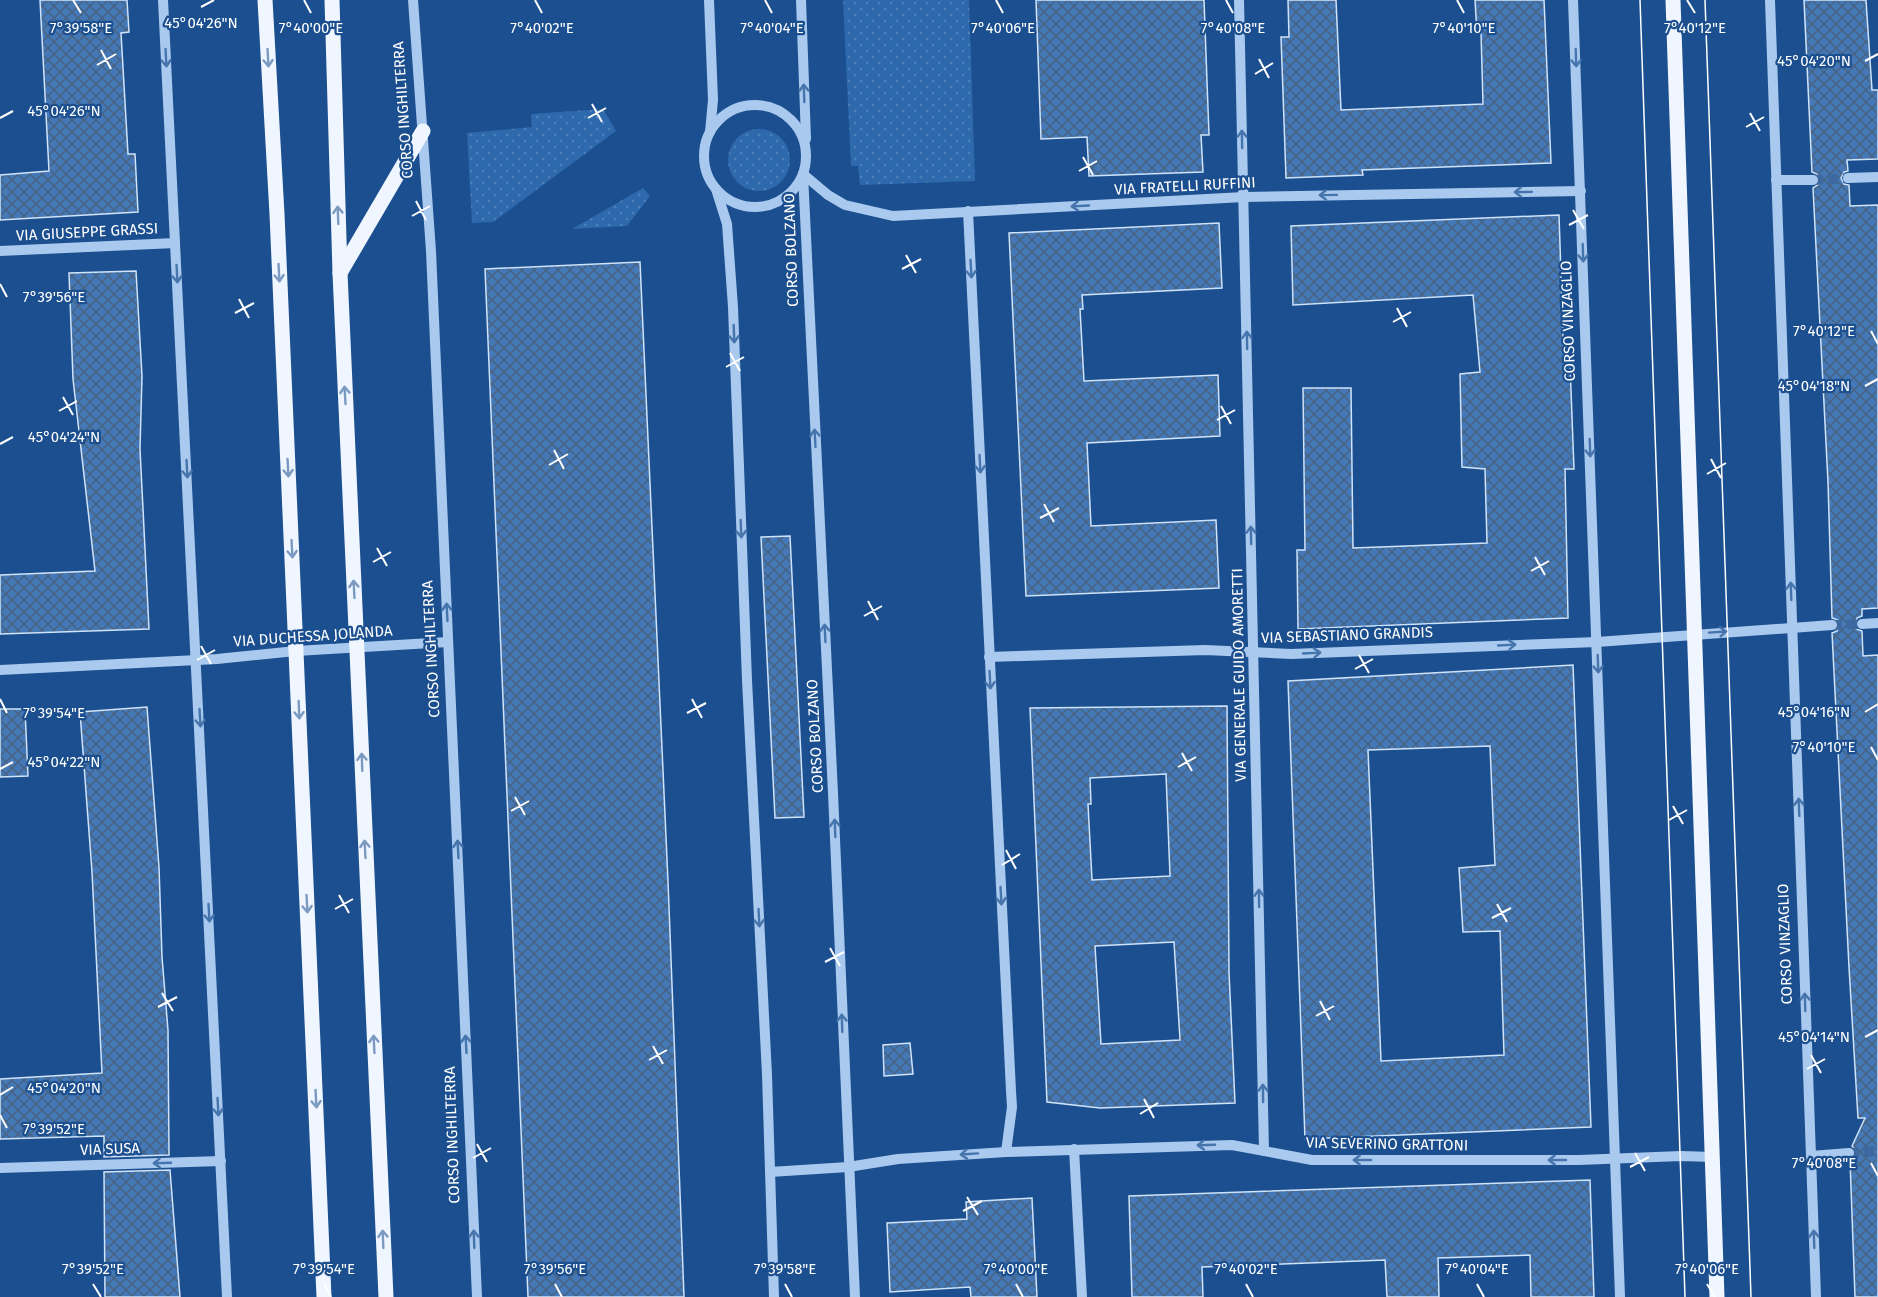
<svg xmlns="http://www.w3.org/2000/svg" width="1878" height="1297" font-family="'Fira Sans',sans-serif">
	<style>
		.green { fill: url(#green-dots) }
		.building { fill: url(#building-cross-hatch); stroke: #cfe3fa; stroke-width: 1.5; fill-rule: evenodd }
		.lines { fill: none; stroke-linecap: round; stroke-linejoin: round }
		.minor-tunnel { stroke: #3d69a0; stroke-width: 10; stroke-dasharray: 10 5; stroke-linecap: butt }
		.minor { stroke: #a9c9ee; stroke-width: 10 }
		.major { stroke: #f0f6ff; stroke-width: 15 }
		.tram { stroke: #fff; stroke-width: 1.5 }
		.oneway { stroke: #4674ac }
		.oneway2 { stroke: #7b9ac1 }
		.ticks { fill: none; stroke: #fff; stroke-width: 2 }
		.labels { text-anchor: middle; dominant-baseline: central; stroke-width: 4.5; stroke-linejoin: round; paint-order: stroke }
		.street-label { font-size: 15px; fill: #fff; stroke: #1b4f8f }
		.ticks-label { font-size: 15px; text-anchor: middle; fill: #fff; stroke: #1b4f8f; stroke-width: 4.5; stroke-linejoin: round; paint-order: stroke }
	</style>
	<defs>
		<pattern id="green-dots" width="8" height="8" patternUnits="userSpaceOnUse" patternTransform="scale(1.5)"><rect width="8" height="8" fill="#2e69ad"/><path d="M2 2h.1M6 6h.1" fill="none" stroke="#4d80b9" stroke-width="1.8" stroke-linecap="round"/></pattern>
		<pattern id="building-cross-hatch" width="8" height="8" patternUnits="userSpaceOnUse" patternTransform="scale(1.5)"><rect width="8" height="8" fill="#4478b7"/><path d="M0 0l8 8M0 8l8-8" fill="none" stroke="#486282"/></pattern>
	</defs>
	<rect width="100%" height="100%" fill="#1b4f8f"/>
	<g class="green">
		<path d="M843 0H969L975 181 860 185 858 166H851Z"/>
		<path d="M603 109 616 131 493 222 472 223 467 133 532 127 531 114Z"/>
		<circle cx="759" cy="160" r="31"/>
		<path d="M643 188 650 196 627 226 572 229Z"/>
	</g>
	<g class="building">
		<path d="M40 0H127L129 32 121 33 128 154H135L138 212 0 220V175L49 171Z"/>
		<path d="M1036 0H1204L1209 135H1201L1203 172 1089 176 1087 137 1041 139Z"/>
		<path d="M1288 0H1336L1341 110 1483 104 1481 33H1477L1475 0H1544L1551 163 1362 170 1363 175 1286 178 1281 37H1289Z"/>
		<path d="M1804 0H1866L1872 90H1878V159L1847 160 1848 171 1844 172 1841 178 1844 184 1849 185 1850 206 1878 205V608L1862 609V616L1857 618 1855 624 1856 629 1862 631 1863 656 1878 655V1297H1855L1850 1160 1856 1156 1855 1149 1852 1146 1865 1118H1858L1849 967 1832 633 1837 631 1839 625 1838 620 1832 618 1828 482 1813 188 1819 184 1820 179 1817 174 1812 172Z"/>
		<path d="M1559 215 1564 364H1570L1574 469H1565L1568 618 1298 629 1297 550H1305L1303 388H1351L1353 548 1487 543 1485 469 1462 467 1460 374 1480 372 1473 295 1293 305 1291 226Z"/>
		<path d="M1219 223 1222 288 1082 295 1083 309H1080L1084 381 1218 375 1220 436 1087 443 1091 526 1216 520 1219 588 1026 596 1009 233Z"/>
		<path d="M640 262 668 881 684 1297H528L485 269Z"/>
		<path d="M136 271 142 376 140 449 149 629 0 634V575L95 571 73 379 69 273Z"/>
		<path d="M790 536 804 817 775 818 761 537Z"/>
		<path d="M1573 665 1591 1127 1305 1139 1288 681ZM1490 746 1495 865 1459 868 1463 932 1500 931 1504 1055 1381 1061 1368 750Z"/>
		<path d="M1227 706 1229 972 1235 1103 1100 1108 1047 1102 1030 708ZM1166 774 1170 876 1092 880 1088 804H1091L1090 778ZM1174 942 1180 1040 1101 1044 1095 946Z"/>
		<path d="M147 707 159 867 162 957 168 1030 169 1155 104 1157V1136L0 1139V1079L102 1073 92 872 80 712Z"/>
		<path d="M0 709H25L28 776 0 777Z"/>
		<path d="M910 1043 913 1074 884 1076 883 1045Z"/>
		<path d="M170 1170 180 1297H105L104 1172Z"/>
		<path d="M1590 1180 1594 1297H1531L1530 1255 1438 1258 1439 1297H1387L1385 1260 1202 1267 1203 1297H1132L1129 1196Z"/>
		<path d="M1032 1198 1037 1297H971L970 1287 890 1292 887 1223 967 1219 966 1202Z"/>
	</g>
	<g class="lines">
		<g class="minor-tunnel">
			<path d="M1813 180 1848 178"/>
			<path d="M1832 625 1862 624"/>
			<path d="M1849 1153 1878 1151"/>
		</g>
		<g class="minor">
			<path d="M163 0 227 1297"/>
			<path d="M413 0 431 251 477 1297"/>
			<path d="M709 0 713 100 710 132"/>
			<path d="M801 0 806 139"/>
			<path d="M1239 0 1264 1151"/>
			<path d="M1573 0 1620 1297"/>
			<path d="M1770 0 1816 1297"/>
			<circle cx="755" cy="156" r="51"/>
			<path d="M803 174 833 793 855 1297"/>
			<path d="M803 174 828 195 845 205 893 216 1244 197 1581 191"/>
			<path d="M1848 178 1878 177"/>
			<path d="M1776 180H1813"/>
			<path d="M716 189 727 224 733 307 747 680 767 1075 774 1297"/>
			<path d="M968 211 1011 1091 1012 1107 1006 1152"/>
			<path d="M0 251 175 243"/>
			<path d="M1862 624 1878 623"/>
			<path d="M989 657 1205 650 1291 654 1597 642 1832 625"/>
			<path d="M0 670 217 659 296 651 448 642"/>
			<path d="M1074 1149 1082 1297"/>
			<path d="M1811 1156 1849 1153"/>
			<path d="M0 1168 221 1161"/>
			<path d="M770 1172 848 1167 898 1159 1006 1152 1232 1145 1312 1160H1579L1681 1156 1713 1157"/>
		</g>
		<g class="major">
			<path d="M265 0 277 214 324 1297"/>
			<path d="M332 0 340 273 386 1297"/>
			<path d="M1673 0 1717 1297"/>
			<path d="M340 273 423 131"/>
		</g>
		<g class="tram">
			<path d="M1640 0 1685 1297"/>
			<path d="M1705 0 1751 1297"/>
		</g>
	</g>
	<defs><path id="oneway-shaft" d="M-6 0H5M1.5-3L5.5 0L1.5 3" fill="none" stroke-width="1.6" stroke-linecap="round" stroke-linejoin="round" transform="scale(1.5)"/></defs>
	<g class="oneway">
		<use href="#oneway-shaft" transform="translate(166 58) rotate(87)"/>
		<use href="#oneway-shaft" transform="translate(1576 58) rotate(88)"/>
		<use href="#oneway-shaft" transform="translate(804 93) rotate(-92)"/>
		<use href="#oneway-shaft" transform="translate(1242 139) rotate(-91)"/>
		<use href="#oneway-shaft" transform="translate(1523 192) rotate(179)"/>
		<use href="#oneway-shaft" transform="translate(1328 195) rotate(179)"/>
		<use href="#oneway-shaft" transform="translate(1080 206) rotate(177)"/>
		<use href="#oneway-shaft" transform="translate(1583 253) rotate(88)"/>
		<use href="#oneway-shaft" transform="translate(971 269) rotate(87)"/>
		<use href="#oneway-shaft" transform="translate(177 274) rotate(87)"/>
		<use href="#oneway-shaft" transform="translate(734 334) rotate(88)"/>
		<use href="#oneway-shaft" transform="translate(1247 340) rotate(-91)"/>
		<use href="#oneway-shaft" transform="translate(815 438) rotate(-93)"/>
		<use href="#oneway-shaft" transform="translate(1590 448) rotate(88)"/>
		<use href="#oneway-shaft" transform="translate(980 464) rotate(87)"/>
		<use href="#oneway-shaft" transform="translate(187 469) rotate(87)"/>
		<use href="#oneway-shaft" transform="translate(741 529) rotate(88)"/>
		<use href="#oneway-shaft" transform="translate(1251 535) rotate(-91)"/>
		<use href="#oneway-shaft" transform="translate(1791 591) rotate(-92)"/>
		<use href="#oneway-shaft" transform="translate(447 612) rotate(-93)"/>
		<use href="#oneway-shaft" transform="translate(1718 632) rotate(-4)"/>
		<use href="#oneway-shaft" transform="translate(825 633) rotate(-93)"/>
		<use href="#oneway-shaft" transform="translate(1507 645) rotate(-3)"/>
		<use href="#oneway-shaft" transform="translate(1312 653) rotate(-3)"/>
		<use href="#oneway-shaft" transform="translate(1598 664) rotate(88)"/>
		<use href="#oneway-shaft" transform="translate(990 680) rotate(87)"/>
		<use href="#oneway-shaft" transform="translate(200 718) rotate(87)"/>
		<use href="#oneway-shaft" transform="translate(1799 807) rotate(-92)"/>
		<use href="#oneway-shaft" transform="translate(835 828) rotate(-92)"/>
		<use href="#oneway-shaft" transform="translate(458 849) rotate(-93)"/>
		<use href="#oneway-shaft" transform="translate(1001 896) rotate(87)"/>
		<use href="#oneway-shaft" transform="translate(1259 898) rotate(-91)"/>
		<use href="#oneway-shaft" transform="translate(209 913) rotate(87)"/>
		<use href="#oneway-shaft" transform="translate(759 918) rotate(87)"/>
		<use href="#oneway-shaft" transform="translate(1805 1002) rotate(-92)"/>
		<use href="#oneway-shaft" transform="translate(842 1023) rotate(-92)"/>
		<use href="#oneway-shaft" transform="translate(466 1044) rotate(-93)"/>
		<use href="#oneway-shaft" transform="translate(1263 1093) rotate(-91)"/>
		<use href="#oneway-shaft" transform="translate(218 1107) rotate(87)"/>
		<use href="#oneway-shaft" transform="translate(1206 1145) rotate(178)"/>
		<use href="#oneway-shaft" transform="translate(969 1154) rotate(176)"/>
		<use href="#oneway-shaft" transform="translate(1362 1160) rotate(180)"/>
		<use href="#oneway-shaft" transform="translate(1557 1160) rotate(180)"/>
		<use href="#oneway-shaft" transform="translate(162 1163) rotate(178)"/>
		<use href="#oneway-shaft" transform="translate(474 1239) rotate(-92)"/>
		<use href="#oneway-shaft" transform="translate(1814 1239) rotate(-92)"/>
	</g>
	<g class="oneway2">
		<use href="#oneway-shaft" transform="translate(268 58) rotate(87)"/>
		<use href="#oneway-shaft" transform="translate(338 215) rotate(-92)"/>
		<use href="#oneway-shaft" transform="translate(279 273) rotate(87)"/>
		<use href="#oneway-shaft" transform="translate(345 395) rotate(-93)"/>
		<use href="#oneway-shaft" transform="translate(288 468) rotate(87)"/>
		<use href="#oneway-shaft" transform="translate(292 549) rotate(87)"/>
		<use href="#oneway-shaft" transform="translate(354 589) rotate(-93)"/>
		<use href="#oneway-shaft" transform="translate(299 710) rotate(88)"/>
		<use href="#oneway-shaft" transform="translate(362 762) rotate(-92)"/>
		<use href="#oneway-shaft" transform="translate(365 849) rotate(-93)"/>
		<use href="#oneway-shaft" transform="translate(307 904) rotate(87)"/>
		<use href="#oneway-shaft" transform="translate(374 1044) rotate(-93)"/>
		<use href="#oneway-shaft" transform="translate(316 1099) rotate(87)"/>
		<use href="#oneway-shaft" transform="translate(383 1239) rotate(-92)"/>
	</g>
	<path class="ticks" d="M73 0 81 13M304 0 311 13M535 0 542 13M765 0 772 13M996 0 1003 13M1226 0 1233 13M1457 0 1464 13M1687 0 1695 13M201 7 214 0M101 50 111 69M1259 59 1269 78M1865 61 1878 54M97 65 116 54M1255 74 1273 63M592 104 602 122M1750 113 1760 131M0 118 13 111M588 118 606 108M1746 127 1764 117M1083 157 1093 175M1079 171 1097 161M416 201 426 220M1573 210 1584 229M412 216 430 206M1569 225 1588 215M906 255 916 273M902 269 921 259M0 284 7 297M239 299 249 318M1397 308 1407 327M235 313 254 303M1393 322 1411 312M1871 331 1878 344M730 353 740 371M726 367 744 357M1865 386 1878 379M63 397 73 415M1221 406 1231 424M59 411 77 401M1217 420 1235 410M0 444 13 437M554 450 564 469M1711 459 1721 478M549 465 568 454M1707 474 1726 463M1044 504 1054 522M1040 518 1059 508M377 548 387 566M1535 557 1545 575M373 562 391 552M1531 571 1549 561M868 601 878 620M864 616 882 606M201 646 211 664M1359 655 1369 673M197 660 215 650M1355 669 1373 659M0 699 7 713M692 699 702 718M1865 712 1878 704M687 713 706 703M1871 747 1878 760M1182 753 1192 771M1178 767 1196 757M0 769 13 762M515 797 525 815M1673 806 1683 824M511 811 529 801M1669 820 1687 810M1006 850 1016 869M1002 865 1020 854M339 895 349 913M1497 904 1507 922M335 909 353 899M1492 918 1511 908M830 948 840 966M825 962 844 952M162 993 173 1011M1320 1001 1330 1020M158 1007 177 997M1316 1016 1334 1006M1865 1037 1878 1030M653 1046 663 1064M1811 1055 1821 1073M649 1060 667 1050M1807 1069 1825 1059M0 1095 13 1087M1144 1099 1154 1118M1140 1114 1158 1103M0 1115 7 1128M477 1144 487 1162M1635 1153 1645 1171M473 1158 491 1148M1871 1163 1878 1176M1630 1167 1649 1157M967 1197 978 1215M963 1211 982 1201M93 1284 101 1297M324 1284 331 1297M555 1284 562 1297M785 1284 792 1297M1016 1284 1023 1297M1246 1284 1253 1297M1477 1284 1484 1297M1707 1284 1715 1297"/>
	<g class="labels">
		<g class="street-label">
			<text transform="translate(403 110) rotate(-94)">CORSO INGHILTERRA</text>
			<text transform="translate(1185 186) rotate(-3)">VIA FRATELLI RUFFINI</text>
			<text transform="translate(87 232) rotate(-3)">VIA GIUSEPPE GRASSI</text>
			<text transform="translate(791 250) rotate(-92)">CORSO BOLZANO</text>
			<text transform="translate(1568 321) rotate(-92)">CORSO VINZAGLIO</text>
			<text transform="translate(1347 635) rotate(-2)">VIA SEBASTIANO GRANDIS</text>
			<text transform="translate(313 636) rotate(-4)">VIA DUCHESSA JOLANDA</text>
			<text transform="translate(431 649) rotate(-93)">CORSO INGHILTERRA</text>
			<text transform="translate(1239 675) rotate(-91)">VIA GENERALE GUIDO AMORETTI</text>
			<text transform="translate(815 736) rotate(-93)">CORSO BOLZANO</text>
			<text transform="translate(1785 944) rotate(-92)">CORSO VINZAGLIO</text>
			<text transform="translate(452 1135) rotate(-92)">CORSO INGHILTERRA</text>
			<text transform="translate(1387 1144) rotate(1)">VIA SEVERINO GRATTONI</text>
			<text transform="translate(110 1149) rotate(-2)">VIA SUSA</text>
		</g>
	</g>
	<g class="ticks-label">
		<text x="201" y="28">45°04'26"N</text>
		<text x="81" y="33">7°39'58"E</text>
		<text x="311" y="33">7°40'00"E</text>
		<text x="542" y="33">7°40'02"E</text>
		<text x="772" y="33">7°40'04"E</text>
		<text x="1003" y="33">7°40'06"E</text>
		<text x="1233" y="33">7°40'08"E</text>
		<text x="1464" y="33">7°40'10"E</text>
		<text x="1695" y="33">7°40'12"E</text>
		<text x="1814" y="66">45°04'20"N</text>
		<text x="64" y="116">45°04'26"N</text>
		<text x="54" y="302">7°39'56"E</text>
		<text x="1824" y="336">7°40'12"E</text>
		<text x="1814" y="391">45°04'18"N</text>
		<text x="64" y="442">45°04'24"N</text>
		<text x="1814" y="717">45°04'16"N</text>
		<text x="54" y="718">7°39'54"E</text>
		<text x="1824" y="752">7°40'10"E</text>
		<text x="64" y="767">45°04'22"N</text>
		<text x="1814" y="1042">45°04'14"N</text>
		<text x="64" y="1093">45°04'20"N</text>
		<text x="54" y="1134">7°39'52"E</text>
		<text x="1824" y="1168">7°40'08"E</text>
		<text x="93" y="1274">7°39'52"E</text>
		<text x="324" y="1274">7°39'54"E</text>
		<text x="555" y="1274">7°39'56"E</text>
		<text x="785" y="1274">7°39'58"E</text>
		<text x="1016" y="1274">7°40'00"E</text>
		<text x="1246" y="1274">7°40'02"E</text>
		<text x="1477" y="1274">7°40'04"E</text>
		<text x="1707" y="1274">7°40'06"E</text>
	</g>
</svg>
